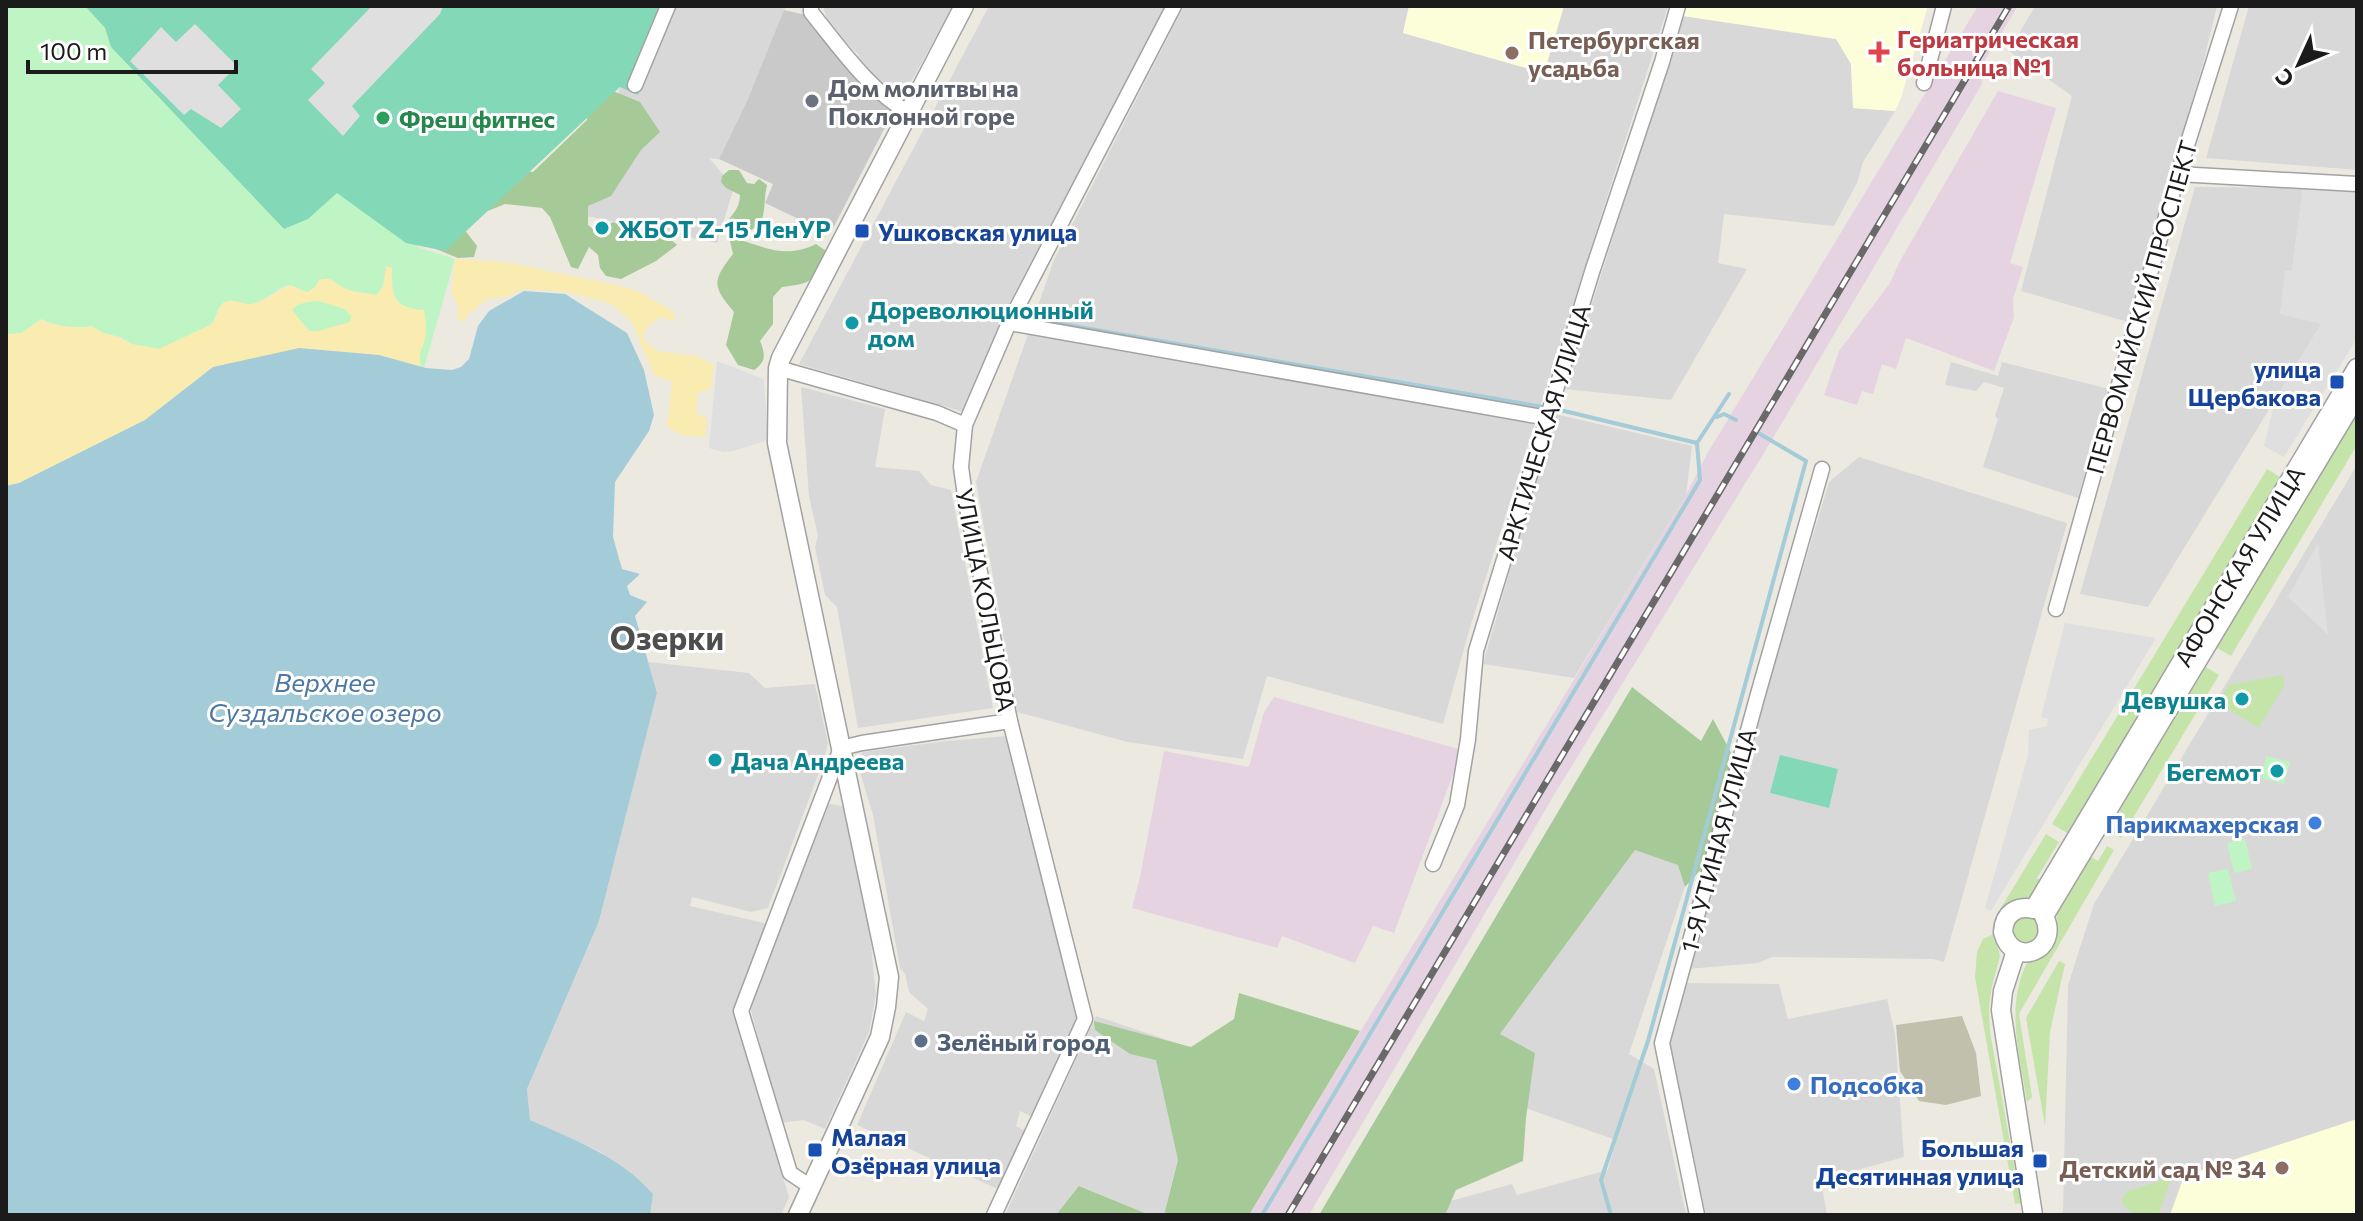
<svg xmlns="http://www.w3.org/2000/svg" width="2363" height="1221" font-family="Commissioner,sans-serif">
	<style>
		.residential { fill: #d9d8d8 }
		.industrial { fill: #e5d3e1 }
		.education { fill: #fcfdd9 }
		.religious { fill: #c9c9c9 }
		.construction { fill: #c0c0ad }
		.grass { fill: #c5e4a9 }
		.forest { fill: #a6c998 }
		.sand { fill: #faecb1 }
		.park { fill: #bff5c4 }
		.pitch { fill: #83d8b8 }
		.parking { fill: #dfdfdf }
		.water { fill: #a3cbd8 }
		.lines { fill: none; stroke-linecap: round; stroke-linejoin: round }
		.stream { stroke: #a3cbd8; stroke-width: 4 }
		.minor-casing { stroke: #a2a2a2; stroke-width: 17 }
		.tertiary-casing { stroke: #a2a2a2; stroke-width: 21 }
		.minor { stroke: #fff; stroke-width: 14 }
		.tertiary { stroke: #fff; stroke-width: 18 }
		.rail-casing { stroke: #696969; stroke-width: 7 }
		.rail { stroke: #fff; stroke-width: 4; stroke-dasharray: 12; stroke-linecap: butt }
		.health-dot { fill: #e0444e; stroke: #fff; stroke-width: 3 }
		.education-dot { fill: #8d6e63; stroke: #fff; stroke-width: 3 }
		.worship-dot { fill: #6b7280; stroke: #fff; stroke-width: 3 }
		.leisure-dot { fill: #2e9e5b; stroke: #fff; stroke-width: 3 }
		.culture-dot { fill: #0f9aa8; stroke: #fff; stroke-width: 3 }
		.transit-dot { fill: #1a4fb4; stroke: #fff; stroke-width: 3 }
		.shop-dot { fill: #3f7fe0; stroke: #fff; stroke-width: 3 }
		.service-dot { fill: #5c6f8a; stroke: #fff; stroke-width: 3 }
		.labels { text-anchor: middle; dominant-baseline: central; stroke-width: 6; stroke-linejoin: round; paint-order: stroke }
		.health-label { font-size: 24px; font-weight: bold; fill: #be3a42; stroke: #fff; text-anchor: start }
		.education-label { font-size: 24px; font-weight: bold; fill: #785e54; stroke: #fff; text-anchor: start }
		.worship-label { font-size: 24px; font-weight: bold; fill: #5b616d; stroke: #fff; text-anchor: start }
		.leisure-label { font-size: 24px; font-weight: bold; fill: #27864d; stroke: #fff; text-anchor: start }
		.culture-label { font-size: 24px; font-weight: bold; fill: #0d838f; stroke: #fff; text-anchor: start }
		.transit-label { font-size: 24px; font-weight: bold; fill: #164399; stroke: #fff; text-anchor: start }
		.street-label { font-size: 24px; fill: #1b1b1b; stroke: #fff }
		.shop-label { font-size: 24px; font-weight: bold; fill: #366cbe; stroke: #fff; text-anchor: end }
		.service-label { font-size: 24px; font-weight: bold; fill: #4e5e75; stroke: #fff; text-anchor: start }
		.water-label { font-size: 26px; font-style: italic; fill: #4e78a4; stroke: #fff }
		.district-label { font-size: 32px; font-weight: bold; fill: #4e4e4e; stroke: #fff }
	</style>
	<rect width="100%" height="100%" fill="#ece9e1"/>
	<g class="residential">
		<path d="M674 6H786L747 101 719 159 709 158 734 187 717 243 582 215 620 87Z"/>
		<path d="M823 6H953L905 93 893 95 856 61 859 55 829 26Z"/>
		<path d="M989 6H1166L1003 315 964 412 799 364Z"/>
		<path d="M1184 6H1409L1403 33 1544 73 1564 6H1668L1471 624 1443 724 1267 676 1243 759 1128 742 1017 712 976 482 1054 260Z"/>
		<path d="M2035 6H2217L2204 60 2128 322 2021 291 2072 96 2009 51Z"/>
		<path d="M2249 6H2357V170L2206 158Z"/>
		<path d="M1683 16 1837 39 1851 64 1853 108 1895 111 1863 162 1857 183 1834 226 1724 214 1718 263 1747 269 1671 400 1565 389Z"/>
		<path d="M2195 187 2303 188 2292 271 2280 313 2322 323 2148 607 2080 594Z"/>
		<path d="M1951 362 1998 376 2002 362 2109 389 2078 498 1983 467 1998 419 1995 416 2004 388 1984 382 1976 391 1945 385Z"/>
		<path d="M801 387 885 409 875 467 919 471 931 485 951 490 993 708 858 728 837 607 825 595 815 547 818 536 809 496Z"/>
		<path d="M1555 414 1692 446 1686 495 1574 678 1483 664Z"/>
		<path d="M1859 457 2067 523 1944 962 1933 959 1772 957 1758 963 1688 969 1767 689 1829 482Z"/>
		<path d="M2357 465V1215H2063L2068 985 2094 904Z"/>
		<path d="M648 662 749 673 765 688 815 684 828 743 824 759 768 908 751 912 692 897 690 906 764 923 768 930 734 1016 789 1197 781 1215H650L653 1194 601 1152 530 1120 527 1089 599 921 657 693Z"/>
		<path d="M1007 736 1077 1014 1073 1031 1033 1117 1020 1111 1016 1126 1026 1131 1000 1190 857 1125 906 1012 924 1021 928 1009 909 992 905 974 900 968 873 815 856 759 863 752 947 741Z"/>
		<path d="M829 804 849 807 870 934 876 995 869 1032 825 1129 804 1120 780 1123 750 1006Z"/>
		<path d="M1635 850 1691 868 1629 1054 1654 1069 1686 1215H1400L1512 1184 1517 1195 1608 1170 1616 1140 1491 1096 1500 1034Z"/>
		<path d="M1682 983 1779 984 1788 1019 1887 999 1895 1034 1904 1157 1821 1180 1827 1215H1706L1668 1035Z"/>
		<path d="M1096 1016 1191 1048 1178 1160 1164 1215H1150L1080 1186 1056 1215H1005Z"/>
	</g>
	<g class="industrial">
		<path d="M1978 6H2018L1982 65V84L1770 443 1554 795 1309 1215H1249L1686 495 1707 454Z"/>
		<path d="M1998 91 2056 108 2010 263 2023 267 2013 299 2014 317 1994 371 1906 338 1896 369 1882 364 1873 394 1862 391 1857 405 1824 395 1839 351 1890 283 1900 261Z"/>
		<path d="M1274 697 1462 750 1394 933 1373 926 1355 963 1282 936 1277 948 1132 908 1140 877 1164 751 1249 767 1264 712Z"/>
	</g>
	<g class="education">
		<path d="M1409 6H1564L1544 73 1403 33Z"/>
		<path d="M1686 6H1928L1901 98 1895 111 1853 108 1851 64 1836 39 1683 16Z"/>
		<path d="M2357 1119V1215H2170L2184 1176Z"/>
	</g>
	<path class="religious" d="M784 10 806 15 849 67 893 112 830 234 765 203 773 184 719 159 747 101Z"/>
	<path class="construction" d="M1962 1016 1976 1053 1981 1096 1946 1105 1919 1101 1900 1071 1896 1025Z"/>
	<g class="grass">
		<path d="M2357 414V445L2231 656 2217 648Z"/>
		<path d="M2267 469 2282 478 2069 834 2052 824Z"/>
		<path d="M2206 667 2219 675 2121 838 2112 832 2123 814 2119 811Z"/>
		<path d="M2281 675 2284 678V686L2259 728 2218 703 2229 685Z"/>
		<path d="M2046 834 2059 842 2037 878 2040 880C2038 886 2035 894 2029 897 2018 904 2012 898 1999 911Z"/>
		<path d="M2107 846 2114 850 2019 1014 2032 1097 2027 1102C2020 1057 2005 1006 2027 963L2040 958 2052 946 2056 938 2057 913 2091 857 2098 861Z"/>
		<circle cx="2025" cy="930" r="14"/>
		<path d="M1994 934 2000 956 1992 986 1989 1007 1990 1032 2021 1203 2015 1204 1975 977 1977 952 1983 939Z"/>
		<path d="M2059 961 2065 964 2050 1032 2045 1126 2026 1018Z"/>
		<path d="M2172 1177 2158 1215C2143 1215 2128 1217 2121 1200L2128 1191Z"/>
	</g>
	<g class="forest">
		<path d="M613 91 640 102 660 132 641 150 611 196 588 206V225L597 232 613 222 632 230 644 241 666 235 677 245 656 261 621 279 606 276 600 268 598 255 589 247 578 269 571 267 550 217 542 208 505 204 470 218 464 229 477 246 474 257 458 258 419 242 495 169 533 172 587 120 588 102Z"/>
		<path d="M729 170H739L747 183 754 184 759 179 767 185C761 211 771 222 743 234L741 240C768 249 789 258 816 244L826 251C812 281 816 283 782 287L773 297V324L760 341C765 354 767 361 754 370L738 365 726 345 734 312C712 286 712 281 733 254L726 223C733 214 740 207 740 195L726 188 721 182 722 176Z"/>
		<path d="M1632 687 1701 741 1713 719 1735 760 1706 864 1685 887 1678 865 1635 850 1500 1034 1535 1053 1526 1118 1523 1161 1456 1190 1445 1215H1319Z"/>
		<path d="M1239 993 1360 1031 1249 1215H1164L1178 1160 1156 1060 1130 1054 1095 1030 1094 1021 1191 1047 1234 1019Z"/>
		<path d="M1079 1186 1150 1215H1056Z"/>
	</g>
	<g class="sand">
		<path d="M455 259 504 262 612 284 637 291 674 312V321L659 317 644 331V340L657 351 696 356 714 365 711 389 698 393 696 412 707 419 705 437 682 435 667 427 672 382 654 375 632 323 612 304 567 292 524 289 507 297 488 299 469 313 464 322 457 319 459 308 451 292C455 280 452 271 455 259Z"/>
		<path d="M386 266 392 267C392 296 392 308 425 310 426 317 427 332 425 339 422 350 419 354 421 367L379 355 213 367 145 420 19 483 6 486V334L21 333 42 319C52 326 79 329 91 326 104 334 119 336 132 344L216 319C218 313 219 305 225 301 230 299 249 303 257 302 269 300 279 288 291 285L300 290C315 282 329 271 342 287L383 286Z"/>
	</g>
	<g class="park">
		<path d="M6 6H85L105 28 111 47 284 229 308 219 353 178 420 248 455 259 424 368 421 367C418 352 421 352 425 339 427 332 426 317 424 310 392 308 392 296 392 268L386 266 383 286 377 295C368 293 357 293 349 290 335 286 335 275 319 280L315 287 308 292C302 291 296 286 290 285 283 285 263 302 252 304 242 305 230 296 222 304 216 310 217 319 210 325L159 349 132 344 120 337 103 333 91 326C79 329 52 326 42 319L21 333 6 334Z"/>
		<path d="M318 301 345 309 351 316 350 322 318 331H309L292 310C298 302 309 302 318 301Z"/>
		<path d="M2266 756 2290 762 2284 784 2261 778Z"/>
		<path d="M2245 839 2252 869 2234 873 2227 843Z"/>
		<path d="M2228 869 2236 901 2215 906 2208 873Z"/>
	</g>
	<g class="pitch">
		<path d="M85 6H674L638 95 620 87 445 251 406 243 337 193 308 219 284 229 111 47 105 28Z"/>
		<path d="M1780 755 1838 769 1829 808 1770 793Z"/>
	</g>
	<g class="parking">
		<path d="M372 6H443L440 14 352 106 360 116 343 136 308 100 325 83 311 69Z"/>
		<path d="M195 24 237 66 218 85 241 109 221 128 191 109 184 115 130 61 161 27 176 42Z"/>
		<path d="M2303 188 2357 191V338L2284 457 2264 446 2275 400 2321 324 2280 314 2285 271H2292Z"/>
		<path d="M717 361 764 379 768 440 733 451 724 452 709 448Z"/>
		<path d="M2318 543 2328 635 2288 597Z"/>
		<path d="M2065 623 2156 638 1991 911 1985 908 2028 755 2029 730 2047 726 2048 719 2041 717Z"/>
	</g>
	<path class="water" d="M524 291 565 294 627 333 644 370 654 415 649 431 615 482 613 537 622 569 640 574 627 586 630 595 647 602 635 616 657 693 599 921 527 1089 530 1120C574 1140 620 1156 653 1194L650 1215H6V486L19 483 145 420 213 367 299 348 379 355 426 368 452 370 461 367 469 359 478 326 489 311Z"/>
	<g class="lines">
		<g class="stream">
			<path d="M1044 321 1543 407"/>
			<path d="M1556 409 1697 443"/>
			<path d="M1717 417 1724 414 1736 420"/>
			<path d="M1262 1215 1700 480 1697 443 1729 394"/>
			<path d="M1611 1215 1601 1180 1648 1041 1806 461 1760 434"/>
		</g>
		<g class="minor-casing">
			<g id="minor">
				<path d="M811 6V12C840 48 869 90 909 113"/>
				<path d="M1924 83 1944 6"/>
				<path d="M635 85 668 6"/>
				<path d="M2178 174 2357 184"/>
				<path d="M1009 323 1548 418"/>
				<path d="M778 368 937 413 965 425"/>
				<path d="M2056 609 2178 174 2231 6"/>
				<path d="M1433 864 1457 805 1468 739 1476 651 1592 272 1662 62 1678 6"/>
				<path d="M811 1187 790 1173 741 1011 841 748 862 743 1010 721"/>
				<path d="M994 1215 1085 1019 1010 721 966 503 961 467 965 425 1009 323 1174 6"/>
				<path d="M1697 1215 1662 1043 1758 694 1822 469"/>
			</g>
		</g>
		<g class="tertiary-casing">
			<g id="tertiary">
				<path d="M2034 909 2357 368"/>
				<path d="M2034 909C2016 905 2004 914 2003 932 2012 969 2061 951 2044 916"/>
				<path d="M2044 916 2357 395"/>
				<path d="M2016 951 2003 991 2001 1010 2033 1215"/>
				<path d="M798 1215 880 1037 886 1007 889 977 777 443 778 368 781 358 964 6"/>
			</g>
		</g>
		<use href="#minor" class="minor"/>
		<use href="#tertiary" class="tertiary"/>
		<g class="rail-casing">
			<path id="rail" d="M1288 1215 2009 6"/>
		</g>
		<use href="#rail" class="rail"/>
	</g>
	<path class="health-dot" d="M1875 40h8v8h8v8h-8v8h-8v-8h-8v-8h8z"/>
	<g class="education-dot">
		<circle cx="1512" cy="53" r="8"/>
		<circle cx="2282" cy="1168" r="8"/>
	</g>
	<circle class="worship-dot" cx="812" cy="101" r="8"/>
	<circle class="leisure-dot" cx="383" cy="118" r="8"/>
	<g class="culture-dot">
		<circle cx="602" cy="228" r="8"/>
		<circle cx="852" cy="323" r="8"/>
		<circle cx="2242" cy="699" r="8"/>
		<circle cx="715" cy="760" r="8"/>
		<circle cx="2277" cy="771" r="8"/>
	</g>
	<g class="transit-dot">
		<rect x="854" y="223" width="16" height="16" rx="4"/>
		<rect x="2329" y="374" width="16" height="16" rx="4"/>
		<rect x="807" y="1142" width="16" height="16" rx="4"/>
		<rect x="2032" y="1153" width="16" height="16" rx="4"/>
	</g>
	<g class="shop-dot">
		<circle cx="2315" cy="823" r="8"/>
		<circle cx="1794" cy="1084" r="8"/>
	</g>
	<circle class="service-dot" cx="921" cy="1041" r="8"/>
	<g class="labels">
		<g class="health-label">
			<text x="1897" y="38">Гериатрическая<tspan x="1897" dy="28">больница №1</tspan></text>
		</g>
		<g class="education-label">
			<text x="1528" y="39">Петербургская<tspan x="1528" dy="28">усадьба</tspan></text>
			<text x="2266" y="1168" text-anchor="end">Детский сад № 34</text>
		</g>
		<g class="worship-label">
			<text x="828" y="87">Дом молитвы на<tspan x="828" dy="28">Поклонной горе</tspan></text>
		</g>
		<g class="leisure-label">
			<text x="399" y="118">Фреш фитнес</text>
		</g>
		<g class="culture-label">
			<text x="618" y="228">ЖБОТ Z-15 ЛенУР</text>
			<text x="868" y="309">Дореволюционный<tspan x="868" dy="28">дом</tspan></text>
			<text x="2226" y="699" text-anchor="end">Девушка</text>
			<text x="731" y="760">Дача Андреева</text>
			<text x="2261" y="771" text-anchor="end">Бегемот</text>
		</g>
		<g class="transit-label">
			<text x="878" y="231">Ушковская улица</text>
			<text x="2321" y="368" text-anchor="end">улица<tspan x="2321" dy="28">Щербакова</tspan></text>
			<text x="831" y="1136">Малая<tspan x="831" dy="28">Озёрная улица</tspan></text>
			<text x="2024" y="1147" text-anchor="end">Большая<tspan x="2024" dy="28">Десятинная улица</tspan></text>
		</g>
		<g class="street-label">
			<text transform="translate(2141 307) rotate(-74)">ПЕРВОМАЙСКИЙ ПРОСПЕКТ</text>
			<text transform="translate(1543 432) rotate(-73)">АРКТИЧЕСКАЯ УЛИЦА</text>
			<text transform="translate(2239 566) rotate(-59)">АФОНСКАЯ УЛИЦА</text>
			<text transform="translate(986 600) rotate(79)">УЛИЦА КОЛЬЦОВА</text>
			<text transform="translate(1718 840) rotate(-75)">1-Я УТИНАЯ УЛИЦА</text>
		</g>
		<g class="shop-label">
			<text x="2299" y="823">Парикмахерская</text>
			<text x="1810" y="1084" text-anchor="start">Подсобка</text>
		</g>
		<g class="service-label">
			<text x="937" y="1041">Зелёный город</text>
		</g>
		<g class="water-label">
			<text x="325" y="681">Верхнее<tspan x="325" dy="30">Суздальское озеро</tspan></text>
		</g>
		<g class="district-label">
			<text x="667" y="637">Озерки</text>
		</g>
	</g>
	<rect width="2363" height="1221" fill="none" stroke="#1b1b1b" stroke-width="16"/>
	<g transform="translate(2299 64) rotate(226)" stroke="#ffffff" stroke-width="6" paint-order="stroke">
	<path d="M0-6L14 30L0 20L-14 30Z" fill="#1b1b1b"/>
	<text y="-12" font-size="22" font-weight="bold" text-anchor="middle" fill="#1b1b1b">С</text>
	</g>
	<path d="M28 60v12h208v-12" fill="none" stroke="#1b1b1b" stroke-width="4"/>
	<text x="40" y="60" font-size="24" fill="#1b1b1b" stroke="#ffffff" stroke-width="6" paint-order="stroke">100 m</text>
</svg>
